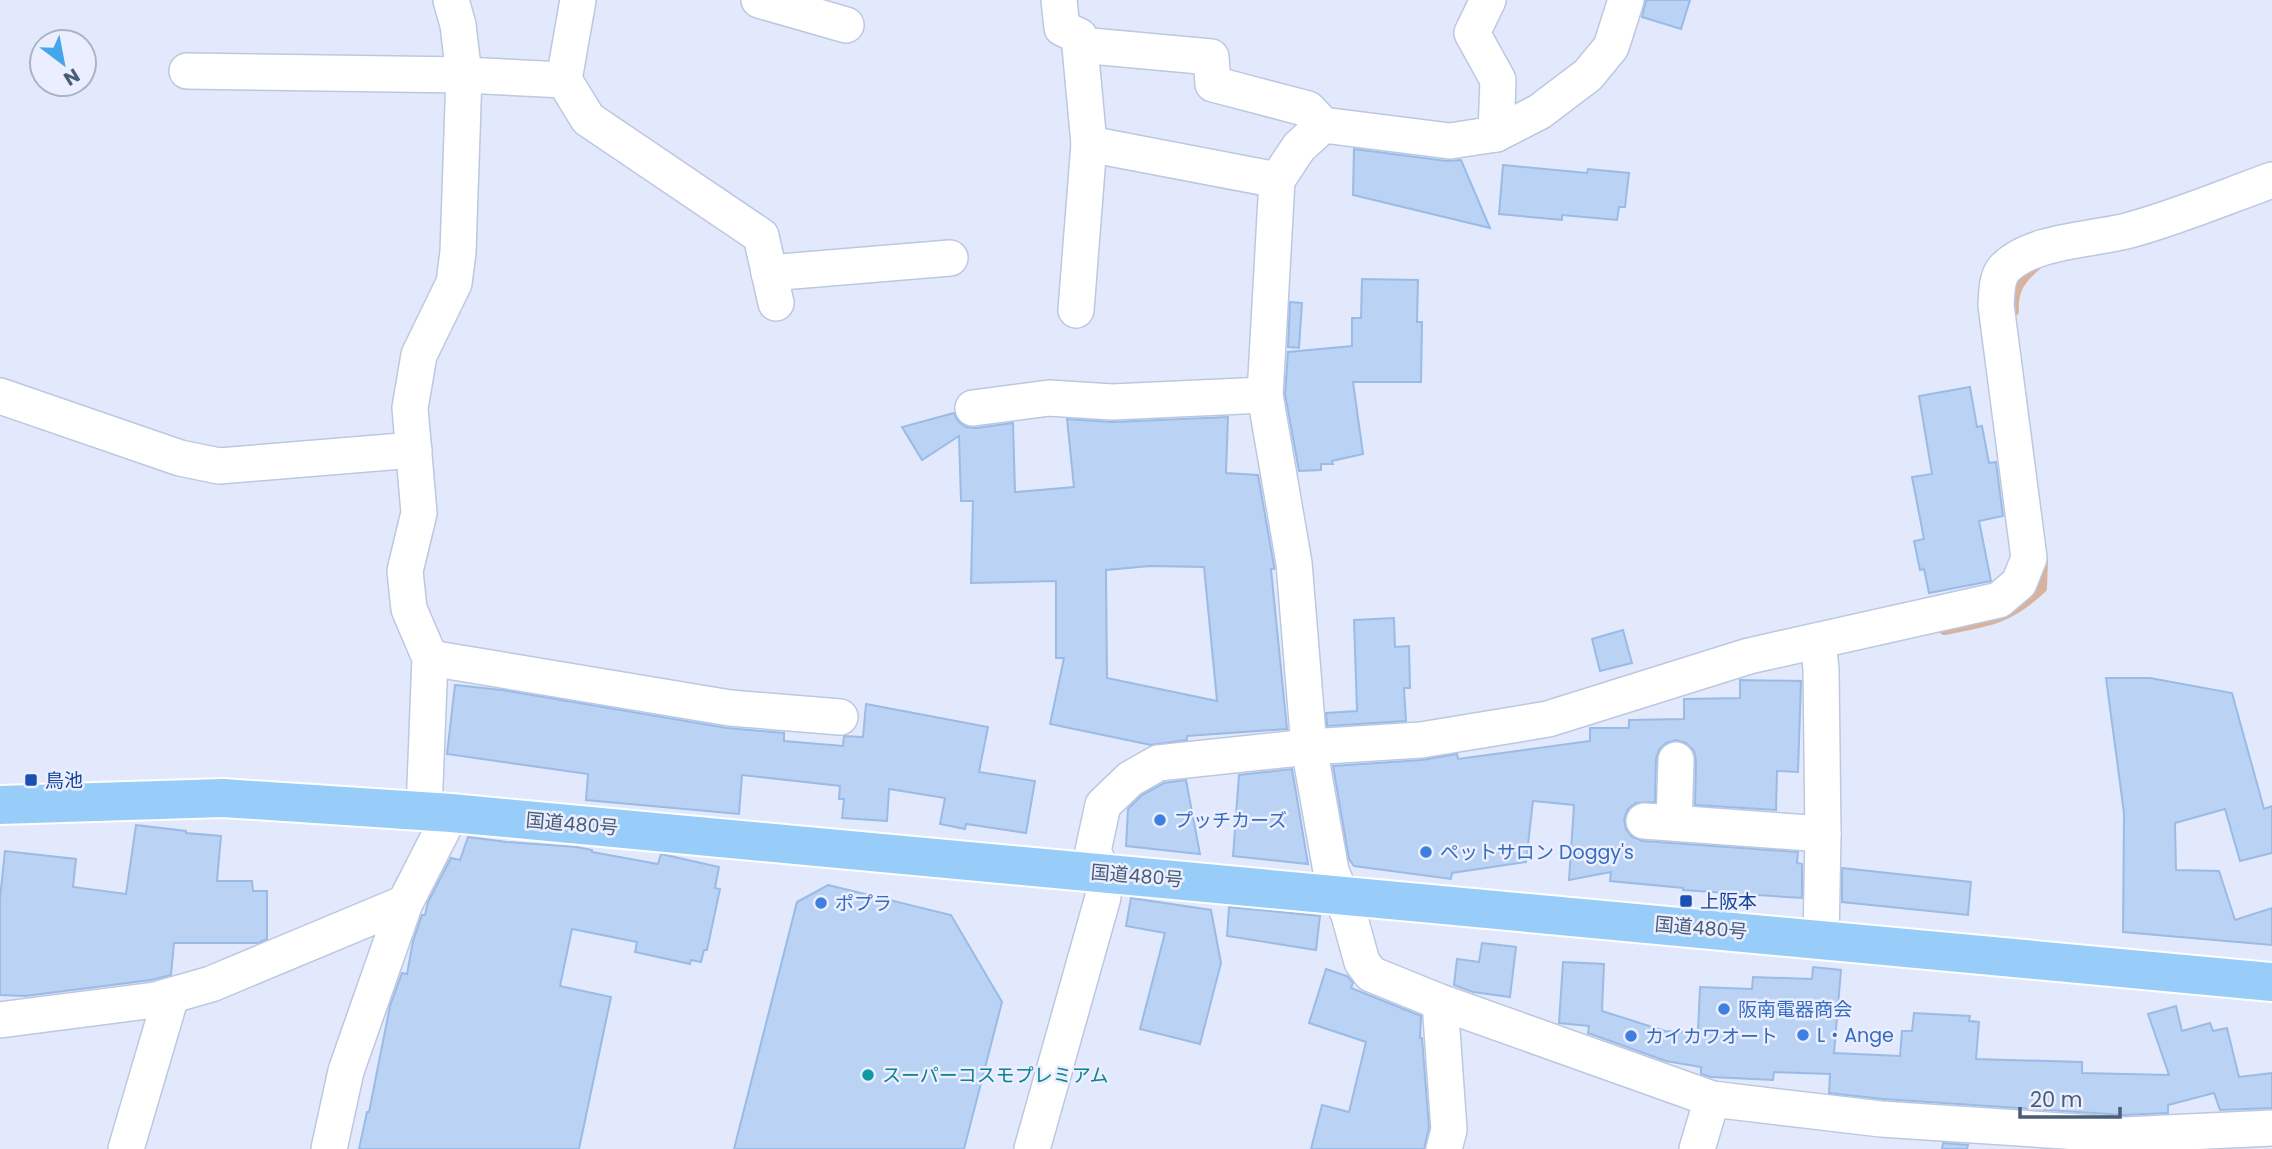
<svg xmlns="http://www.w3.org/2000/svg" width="2272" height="1149" font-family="Poppins,'Noto Sans JP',sans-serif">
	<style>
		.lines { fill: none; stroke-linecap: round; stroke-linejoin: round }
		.stream { stroke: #d9b29d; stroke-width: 10 }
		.building { fill: #bad2f3; stroke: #9abbe6; stroke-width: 2; fill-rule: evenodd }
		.minor-casing { stroke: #bcc8e0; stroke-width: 38 }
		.highway-casing { stroke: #fff; stroke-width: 42 }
		.minor { stroke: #fff; stroke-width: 35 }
		.highway { stroke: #99cdf9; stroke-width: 38 }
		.transit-dot { fill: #1a4fb4; stroke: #eaeeff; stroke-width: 2.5 }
		.shop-dot { fill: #3f7fe0; stroke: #eaeeff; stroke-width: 2.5 }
		.culture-dot { fill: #0f9aa8; stroke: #eaeeff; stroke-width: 2.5 }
		.labels { text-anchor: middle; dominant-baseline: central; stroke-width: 5; stroke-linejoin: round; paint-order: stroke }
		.transit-label { font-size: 19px; fill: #164399; stroke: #eaeeff; text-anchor: start }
		.shop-label { font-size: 19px; fill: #366cbe; stroke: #eaeeff; text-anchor: start }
		.street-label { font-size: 19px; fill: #495d76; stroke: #eaeeff }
		.culture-label { font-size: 19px; fill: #0d838f; stroke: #eaeeff; text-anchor: start }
	</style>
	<rect width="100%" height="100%" fill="#e3e9fd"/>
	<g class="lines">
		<g class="stream">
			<path d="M2014 311C2012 289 2022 278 2037 265"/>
			<path d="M1944 630C1987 622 2008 620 2042 588L2043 558"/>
		</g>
	</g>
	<g class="building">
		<path d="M1646 0H1690L1681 29 1642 17Z"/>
		<path d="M1354 149 1447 161 1461 160 1490 228 1353 195Z"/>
		<path d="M1503 165 1587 173 1588 169 1629 173 1625 207H1619L1617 220 1562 215V220L1499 214Z"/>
		<path d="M1362 279 1418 280 1417 322H1422L1421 382H1353L1363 454 1332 461 1333 464H1321V470L1299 471 1285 394 1288 352 1352 346V318H1361Z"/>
		<path d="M1290 302 1302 303 1299 348 1288 347Z"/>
		<path d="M1970 387 1977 427 1982 426 1989 463 1996 462 2003 516 1979 521 1991 581 1929 593 1924 569 1920 570 1914 541 1924 539 1912 477 1932 474 1919 396Z"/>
		<path d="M954 413 958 421 966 427 976 428 1013 423 1015 492 1074 487 1067 419 1113 422 1228 417 1226 473 1258 475 1274 566V569H1271L1287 729 1187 736V740L1151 745 1050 724 1064 658H1056V581L971 583 973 501H961L959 436 922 460 902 427ZM1150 566 1204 567 1217 701 1107 678 1106 570Z"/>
		<path d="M1394 618 1395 647 1409 646 1410 688H1404L1406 721 1327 726 1326 713 1357 711 1354 620Z"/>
		<path d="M1623 630 1632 663 1600 671 1592 639Z"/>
		<path d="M2106 678H2150L2232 693 2264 809 2272 806V853L2240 861 2225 809 2175 823 2176 870 2219 871 2235 920 2272 908V945L2123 932 2124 813Z"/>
		<path d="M1740 680 1801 681 1798 772 1777 771 1776 810 1695 805 1696 761 1694 751 1686 743 1676 740 1666 743 1659 750 1656 759 1655 802 1636 803 1628 809 1624 819 1626 829 1632 837 1643 841 1798 852 1797 863 1802 864V898L1683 890V888L1610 881 1611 872 1569 880 1574 805 1533 801 1526 862 1452 873 1451 879 1354 866 1349 859 1333 766 1422 760 1457 754 1458 759 1590 741V728H1629V720L1684 719V699L1740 698Z"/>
		<path d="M455 685 502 690 727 728 784 733V741L843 746 844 736 863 737 866 704 988 727 979 772 1035 781 1026 833 966 824 965 829 940 824 945 798 889 789 887 821 842 818 844 799H839L840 786 742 775 739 814 586 800 588 774 447 754Z"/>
		<path d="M1292 769 1308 864 1233 856 1239 775Z"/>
		<path d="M1186 780 1200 854 1126 846 1128 809 1142 795 1164 783Z"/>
		<path d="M136 825 186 831V833L221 836 217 881H252L253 891H267V939L258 943H174L171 975 151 980 25 996 0 995V898L5 851 76 859 73 887 126 894Z"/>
		<path d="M468 837 507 842 577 847 592 850V852L658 864 661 854 719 867 715 888 720 889 707 950H704L701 962 691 960 690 964 635 952 637 942 572 929 560 986 611 997 579 1149H359L367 1112H369L390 1006 402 973 407 974 413 941 422 915H425L428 902 451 858 460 860Z"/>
		<path d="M1842 868 1971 882 1968 915 1842 902Z"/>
		<path d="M828 885 951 915 1002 1002 964 1149H734L797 902Z"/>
		<path d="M1131 898 1211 910 1221 963 1200 1044 1140 1029 1165 933 1126 926Z"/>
		<path d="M1229 907 1320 916 1316 950 1227 936Z"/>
		<path d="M1482 943 1516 947 1510 997 1473 992 1454 985 1457 959 1479 962Z"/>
		<path d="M1563 962 1604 964 1602 1011 1665 1031 1698 1032 1700 987 1752 989 1753 977 1812 979 1813 967 1841 970 1834 1053 1900 1056 1902 1031H1912L1914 1013 1970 1016 1969 1021 1979 1022 1976 1059 2082 1062V1073L2169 1075 2148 1014 2176 1006 2182 1031 2210 1023 2213 1031 2227 1028 2239 1077 2272 1073V1108L2220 1110 2214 1093 2168 1105V1113L2124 1115 1883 1099 1829 1093 1830 1074 1774 1072 1773 1080 1711 1077 1701 1074V1067L1666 1061 1588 1033 1589 1026 1559 1023Z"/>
		<path d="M1326 969 1347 976 1353 983 1351 988 1421 1016 1420 1038H1422L1429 1128 1424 1149H1311L1322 1105 1349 1112 1366 1042 1309 1023Z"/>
		<path d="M1943 1143 1968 1145 1967 1149H1942Z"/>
	</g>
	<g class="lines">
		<g class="minor-casing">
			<g id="minor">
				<path d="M759 0 846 25"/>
				<path d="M1059 0 1062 28 1079 36 1089 144 1076 310"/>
				<path d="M1488 0 1472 33 1498 80 1496 134"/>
				<path d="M1080 45 1211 57 1213 84 1308 109 1323 125 1450 141 1496 134 1539 112 1588 75 1611 47 1626 0"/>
				<path d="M187 71 464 75 564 80 588 119 761 236 776 303"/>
				<path d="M564 80 578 0"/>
				<path d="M1323 125 1299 147 1277 180 1265 395 1294 563 1309 747 1331 871 1349 915 1362 962 1371 974 1440 1002 1712 1099 1881 1119 2124 1135 2272 1128"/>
				<path d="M1089 144 1277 180"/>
				<path d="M769 273 950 258"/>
				<path d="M0 396 180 458 219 466 414 450"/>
				<path d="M973 408 1049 398 1112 402 1265 395"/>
				<path d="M1818 641 1821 669 1823 834 1821 940"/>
				<path d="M430 658 730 708 840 717"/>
				<path d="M424 811 430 658 409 609 405 571 419 513 410 408 419 355 454 283 458 252 464 75 458 25 451 0"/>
				<path d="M1644 821 1823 834"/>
				<path d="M1674 823 1676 760"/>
				<path d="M1440 1002 1449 1130 1444 1149"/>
				<path d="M0 1020 155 1000 211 984 405 903"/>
				<path d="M126 1149 171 996"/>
				<path d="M329 1149 346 1071 405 903 451 813"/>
				<path d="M1032 1149 1103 897V873L1093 851 1103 805 1130 779 1158 763 1309 747 1421 740 1548 719 1749 656 1999 600 2019 583 2029 558 1996 305C1997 293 1996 279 2004 269 2031 240 2094 240 2130 230 2178 217 2225 197 2272 180"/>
				<path d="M1697 1149 1712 1099"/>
			</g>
		</g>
		<g class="highway-casing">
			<path id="highway" d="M0 805 223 798 451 813 2272 982"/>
		</g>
		<use href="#minor" class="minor"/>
		<use href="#highway" class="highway"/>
	</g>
	<g class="transit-dot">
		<rect x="24" y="773" width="14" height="14" rx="3.5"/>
		<rect x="1679" y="894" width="14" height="14" rx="3.5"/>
	</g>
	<g class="shop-dot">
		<circle cx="1160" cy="820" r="7"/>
		<circle cx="1426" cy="852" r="7"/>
		<circle cx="821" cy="903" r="7"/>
		<circle cx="1724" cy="1009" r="7"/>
		<circle cx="1803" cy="1035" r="7"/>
		<circle cx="1631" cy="1036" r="7"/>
	</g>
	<circle class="culture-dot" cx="868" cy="1075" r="7"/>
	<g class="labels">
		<g class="transit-label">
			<text x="45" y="780">鳥池</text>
			<text x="1700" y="901">上阪本</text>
		</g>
		<g class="shop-label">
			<text x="1174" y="820">プッチカーズ</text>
			<text x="1440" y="852">ペットサロン Doggy's</text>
			<text x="835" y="903">ポプラ</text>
			<text x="1738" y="1009">阪南電器商会</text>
			<text x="1817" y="1035">L・Ange</text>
			<text x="1645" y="1036">カイカワオート</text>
		</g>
		<g class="street-label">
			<text transform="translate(572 824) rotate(5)">国道480号</text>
			<text transform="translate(1137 876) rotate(5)">国道480号</text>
			<text transform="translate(1701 928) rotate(5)">国道480号</text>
		</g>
		<g class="culture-label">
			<text x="882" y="1075">スーパーコスモプレミアム</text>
		</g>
	</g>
	<g transform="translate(63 63) rotate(148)"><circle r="33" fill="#eaeeff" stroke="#aab4c8" stroke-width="2"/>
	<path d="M0-5L12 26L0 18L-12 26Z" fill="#45a6ea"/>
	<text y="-10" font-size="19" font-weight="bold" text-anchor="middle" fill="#495d76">N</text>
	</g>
	<path d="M2020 1107v10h100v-10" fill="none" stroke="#495d76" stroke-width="3.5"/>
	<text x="2030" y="1107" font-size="21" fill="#495d76" stroke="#eaeeff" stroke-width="5" paint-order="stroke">20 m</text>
</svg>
